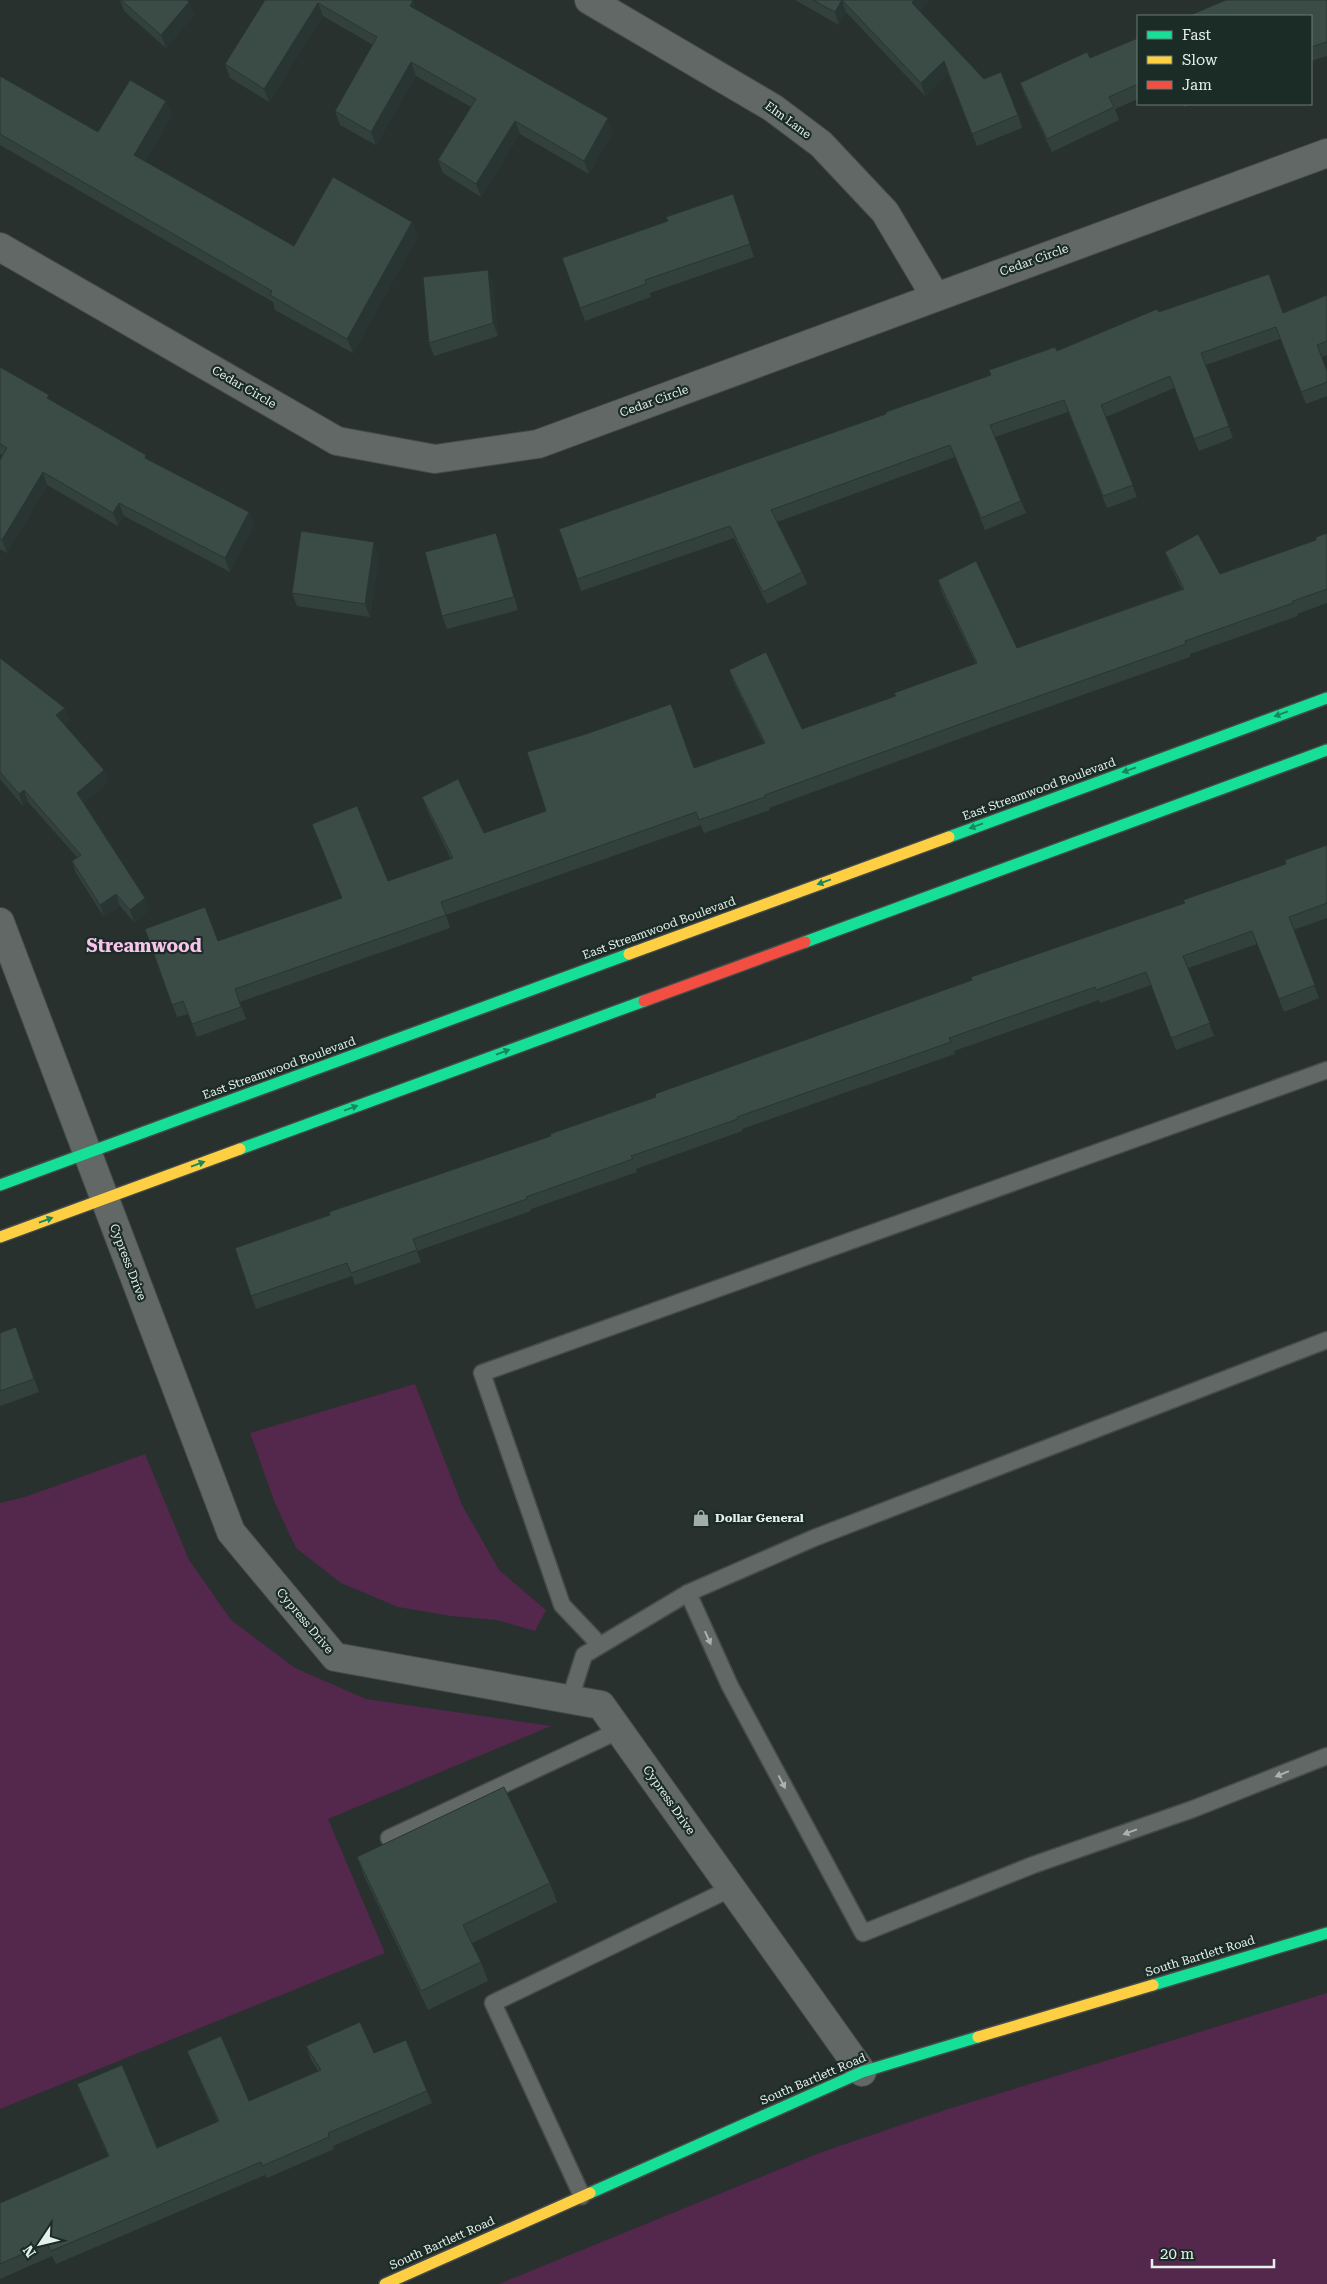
<svg xmlns="http://www.w3.org/2000/svg" width="1327" height="2284" font-family="'Roboto Serif',serif">
	<style>
		.green { fill: #54274c }
		.lines { fill: none; stroke-linecap: round; stroke-linejoin: round }
		.lane-casing { stroke: #444c4a; stroke-width: 19 }
		.street-casing { stroke: #444c4a; stroke-width: 30 }
		.fast-casing { stroke: #444c4a; stroke-width: 14 }
		.slow-casing { stroke: #444c4a; stroke-width: 14 }
		.jam-casing { stroke: #444c4a; stroke-width: 14 }
		.lane { stroke: #616865; stroke-width: 16 }
		.street { stroke: #616865; stroke-width: 28 }
		.fast { stroke: #16e098; stroke-width: 11 }
		.slow { stroke: #ffcf43; stroke-width: 11 }
		.jam { stroke: #f24e42; stroke-width: 11 }
		.wall { fill: #33413d }
		.shaded-wall { fill: #293532 }
		.building { fill: #3b4c47; stroke: #293532 }
		.oneway { fill: #18865e }
		.oneway2 { fill: #aab3af }
		.labels { text-anchor: middle; dominant-baseline: central; stroke-width: 4.5; stroke-linejoin: round; paint-order: stroke }
		.street-label { font-size: 12px; fill: #e5f0ec; stroke: #1b2b25 }
		.poi-label { font-size: 12px; font-weight: bold; fill: #e5f0ec; stroke: #1b2b25; text-anchor: start }
		.district-label { font-size: 18px; font-weight: bold; fill: #f9c4ec; stroke: #1b2b25 }
	</style>
	<rect width="100%" height="100%" fill="#28312e"/>
	<g class="green">
		<path d="M415 1384 462 1505 499 1570 546 1610 535 1631 497 1620 451 1616 398 1607 341 1583 296 1548 275 1503 250 1433Z"/>
		<path d="M145 1454 189 1560 231 1620 295 1668 366 1699 551 1726 328 1819 385 1953 0 2109V1503L25 1497Z"/>
		<path d="M1327 1993V2284H499L822 2152 945 2110Z"/>
	</g>
	<g class="lines">
		<g class="lane-casing">
			<g id="lane">
				<path d="M688 1593 730 1686 863 1933 1033 1865 1193 1809 1327 1756"/>
				<path d="M599 1644 562 1605 482 1373 1327 1070"/>
				<path d="M570 1699 584 1655 688 1593 814 1538 1327 1340"/>
				<path d="M389 1838 620 1730"/>
				<path d="M582 2196 493 2003 732 1888"/>
			</g>
		</g>
		<g class="street-casing">
			<g id="street">
				<path d="M589 0 773 108 821 144 885 212 935 296"/>
				<path d="M0 247 337 441 435 459 538 444 1327 153"/>
				<path d="M0 922 231 1532 335 1657 601 1705 862 2072"/>
			</g>
		</g>
		<g class="fast-casing">
			<g id="fast">
				<path d="M949 837 1327 698"/>
				<path d="M805 942 1327 750"/>
				<path d="M240 1149 644 1001"/>
				<path d="M0 1185 629 954"/>
				<path d="M1153 1985 1327 1933"/>
				<path d="M590 2193 862 2072 978 2037"/>
			</g>
		</g>
		<g class="slow-casing">
			<g id="slow">
				<path d="M629 954 949 837"/>
				<path d="M0 1237 240 1149"/>
				<path d="M978 2037 1153 1985"/>
				<path d="M385 2284 590 2193"/>
			</g>
		</g>
		<g class="jam-casing">
			<path id="jam" d="M644 1001 805 942"/>
		</g>
		<use href="#lane" class="lane"/>
		<use href="#street" class="street"/>
		<use href="#fast" class="fast"/>
		<use href="#slow" class="slow"/>
		<use href="#jam" class="jam"/>
	</g>
	<g class="wall">
		<path d="M120 0H187L189 2 194 15 166 48 124 11Z"/>
		<path d="M265 0 413 1 416 9 613 131 589 174 520 134 481 197 443 173 438 160 471 107 416 76 376 145 340 125 335 111 373 45 323 16 269 102 230 78 225 64Z"/>
		<path d="M795 0H928L920 11 1018 115 1022 128 977 146 948 74 925 96 846 12 839 25Z"/>
		<path d="M1327 0V56L1311 61V16Z"/>
		<path d="M1138 38V99L1115 109 1119 120 1052 152 1025 96 1020 83 1090 58Z"/>
		<path d="M0 76 98 132 166 101 172 116 145 161 294 246 412 222 418 236 353 353 275 310 273 302 0 145Z"/>
		<path d="M1182 104H1192L1184 107Z"/>
		<path d="M733 194 754 257 650 293 651 297 585 321 562 258 668 221Z"/>
		<path d="M493 283 498 336 434 356 429 343Z"/>
		<path d="M1327 295V355L1322 357 1327 371V396L1306 404 1280 339 1206 365 1233 438 1199 451 1174 388 1106 417 1137 497 1107 508 1068 412 995 437 1026 513 985 530 955 457 777 522 802 572 807 584 767 604 734 538 581 591 559 529 886 414 1159 312 1283 313Z"/>
		<path d="M0 367 51 400 148 460 249 512 254 525 230 572 124 516 118 526 47 485 7 553 0 549V460L3 455 0 454Z"/>
		<path d="M496 533 501 547 518 610 447 629 442 616Z"/>
		<path d="M1327 533V603L1297 614 1298 616 1190 654V657L978 732 769 808 770 810 704 833 701 825 446 915 450 928 240 1002 246 1019 197 1037 188 1014 177 1017 145 929 218 941 342 898 312 824 388 881 451 859 427 810 422 797 484 833 694 768 764 744 734 683 729 670 802 729 895 696 976 664 942 593 938 580 1017 648 1182 589 1170 565 1165 552 1220 574 1316 540Z"/>
		<path d="M379 555 370 617 297 606 292 593Z"/>
		<path d="M0 658 70 720 64 724 104 770 108 782 84 803 145 898 149 910 134 922 120 906 104 917 76 873 72 861 77 857 28 802 23 806 0 779Z"/>
		<path d="M1327 845V918L1293 930 1319 998 1284 1012 1257 944 1188 968 1214 1036 1176 1050 1151 985 1100 1003 1099 1000 954 1051 955 1054 742 1129V1131L636 1169 637 1172 531 1209V1211L417 1251 421 1262 355 1285 352 1276 256 1309 235 1248 551 1136 1185 903 1286 864Z"/>
		<path d="M16 1327 39 1392 0 1406V1333Z"/>
		<path d="M357 1857 550 1883 557 1902 472 1943 481 1962 488 1981 428 2010 364 1876Z"/>
		<path d="M306 2046 374 2053 427 2091 432 2103 333 2146 334 2149 267 2178 265 2175 56 2264 52 2256 0 2279V2203L108 2156 82 2097 77 2084 157 2148 218 2122 192 2063 187 2051 249 2101 318 2071 311 2059Z"/>
	</g>
	<g class="shaded-wall">
		<path d="M842 0 846 12 839 25 835 12Z"/>
		<path d="M914 0H928L917 15 912 3Z"/>
		<path d="M413 1 418 14 410 6Z"/>
		<path d="M189 2 194 15 166 48 161 35Z"/>
		<path d="M318 3 323 16 269 102 264 89Z"/>
		<path d="M944 61 948 74 925 96 921 83Z"/>
		<path d="M411 62 416 76 376 145 371 132Z"/>
		<path d="M166 101 172 116 140 170 134 155Z"/>
		<path d="M608 118 613 131 589 174 584 161Z"/>
		<path d="M515 121 520 134 481 197 476 184Z"/>
		<path d="M412 222 418 236 353 353 347 339Z"/>
		<path d="M488 270 493 283 498 336 493 323Z"/>
		<path d="M43 472 47 485 7 553 2 540Z"/>
		<path d="M119 503 124 516 118 526 113 513Z"/>
		<path d="M249 512 254 525 230 572 225 558Z"/>
		<path d="M496 533 501 547 518 610 514 597Z"/>
		<path d="M374 542 379 555 370 617 365 604Z"/>
		<path d="M65 708 70 720 60 727 56 715Z"/>
		<path d="M104 770 108 782 82 805 77 793Z"/>
		<path d="M24 790 28 802 23 806 19 794Z"/>
		<path d="M116 894 120 906 104 917 100 905Z"/>
		<path d="M145 898 149 910 134 922 130 910Z"/>
	</g>
	<g class="building">
		<path d="M121 0H187L189 2 161 35Z"/>
		<path d="M265 0H412L413 1 410 6 608 118 584 161 515 121 476 184 438 160 476 99 411 62 371 132 335 111 377 37 318 3 264 89 225 64Z"/>
		<path d="M813 0H842L835 12Z"/>
		<path d="M842 0H914L912 3 984 79 1001 72 1018 115 972 134 944 61 921 83Z"/>
		<path d="M1226 0H1327V42L1311 47V16H1188Z"/>
		<path d="M1138 38V84L1109 97 1114 107 1047 139 1020 83 1087 52 1090 58Z"/>
		<path d="M0 76 98 132 130 80 166 101 134 155 294 246 333 177 412 222 347 339 270 295 272 291 0 134Z"/>
		<path d="M733 194 750 244 645 280 646 284 580 308 562 258 668 221 666 217Z"/>
		<path d="M488 270 493 323 429 343 423 277Z"/>
		<path d="M1269 274 1283 313 1327 295V341L1317 345 1327 371V382L1301 392 1276 327 1201 353 1229 426 1194 439 1170 376 1101 405 1133 485 1103 496 1064 400 990 425 1021 501 981 518 950 445 771 510 802 572 763 592 730 526 577 579 559 529 886 414V412L991 375 989 370 1055 347 1057 351 1157 309 1159 312Z"/>
		<path d="M0 367 49 395 47 398 146 455 145 458 249 512 225 558 119 503 113 513 43 472 2 540 0 539V460L7 448 0 444Z"/>
		<path d="M301 531 374 542 365 604 292 593Z"/>
		<path d="M496 533 514 597 442 616 425 552Z"/>
		<path d="M1327 533V589L1293 601V603L1185 641 1186 644 974 719 765 795V797L699 820 696 812 441 902 446 915 235 989 241 1007 192 1024 183 1001 172 1005 145 929 205 907 218 941 342 898 312 824 357 806 388 881 453 858 422 797 458 779 484 833 546 811 527 752 586 734 671 704 694 768 765 743 729 670 766 652 802 729 896 696 894 693 977 663 938 580 976 561 1017 648 1184 589 1165 552 1198 534 1220 574 1316 540V537Z"/>
		<path d="M0 658 65 708 56 715 104 770 77 793 145 898 130 910 116 894 100 905 72 861 81 855 24 790 19 794 0 772Z"/>
		<path d="M1327 845V903L1289 917 1315 985 1279 999 1252 931 1183 956 1210 1023 1171 1038 1146 972 1096 990 1095 987 949 1038 951 1042 737 1117 738 1119 631 1156 633 1159 526 1197 527 1199 413 1239 417 1250 351 1273 347 1263 251 1296 235 1248 330 1215 329 1212 551 1136 550 1134 656 1097 655 1094 972 980 971 977 1185 903 1183 900 1286 864 1285 860Z"/>
		<path d="M16 1327 34 1379 0 1391V1333Z"/>
		<path d="M504 1787 550 1883 463 1925 481 1962 421 1991 357 1857Z"/>
		<path d="M360 2022 374 2053 406 2040 427 2091 328 2133 329 2137 262 2166 261 2162 51 2251 47 2243 0 2264V2203L109 2156 77 2084 122 2065 157 2148 219 2121 187 2051 221 2036 249 2101 321 2070 306 2046Z"/>
	</g>
	<defs><path id="oneway-solid" d="M-6-.8H1V-3.2L6.5 0L1 3.2V.8H-6Z" transform="scale(1.25)"/></defs>
	<g class="oneway">
		<use href="#oneway-solid" transform="translate(1281 714) rotate(160)"/>
		<use href="#oneway-solid" transform="translate(1129 770) rotate(160)"/>
		<use href="#oneway-solid" transform="translate(976 826) rotate(160)"/>
		<use href="#oneway-solid" transform="translate(824 882) rotate(160)"/>
		<use href="#oneway-solid" transform="translate(503 1052) rotate(-20)"/>
		<use href="#oneway-solid" transform="translate(351 1108) rotate(-20)"/>
		<use href="#oneway-solid" transform="translate(198 1164) rotate(-20)"/>
		<use href="#oneway-solid" transform="translate(46 1220) rotate(-20)"/>
	</g>
	<g class="oneway2">
		<use href="#oneway-solid" transform="translate(708 1638) rotate(66)"/>
		<use href="#oneway-solid" transform="translate(1282 1774) rotate(158)"/>
		<use href="#oneway-solid" transform="translate(782 1782) rotate(62)"/>
		<use href="#oneway-solid" transform="translate(1130 1832) rotate(160)"/>
	</g>
	<defs>
		<g id="shop-bare" transform="scale(1.35)"><path d="M-5-2.5h2.3a2.7 3.5 0 0 1 5.4 0H5L5.5 6h-11ZM-1.5-2.5h3a1.5 2.3 0 0 0-3 0Z" fill="#a3adaa" stroke="#1b2b25" stroke-width="2.5" paint-order="stroke"/></g>
	</defs>
	<g fill-rule="evenodd">
		<use href="#shop-bare" x="701" y="1518"/>
	</g>
	<g class="labels">
		<g class="street-label">
			<text transform="translate(788 120) rotate(36)">Elm Lane</text>
			<text transform="translate(1034 260) rotate(-20)">Cedar Circle</text>
			<text transform="translate(244 387) rotate(30)">Cedar Circle</text>
			<text transform="translate(654 401) rotate(-20)">Cedar Circle</text>
			<text transform="translate(1039 789) rotate(-20)">East Streamwood Boulevard</text>
			<text transform="translate(659 928) rotate(-20)">East Streamwood Boulevard</text>
			<text transform="translate(279 1068) rotate(-20)">East Streamwood Boulevard</text>
			<text transform="translate(128 1262) rotate(69)">Cypress Drive</text>
			<text transform="translate(305 1621) rotate(50)">Cypress Drive</text>
			<text transform="translate(669 1800) rotate(55)">Cypress Drive</text>
			<text transform="translate(1200 1956) rotate(-17)">South Bartlett Road</text>
			<text transform="translate(813 2079) rotate(-23)">South Bartlett Road</text>
			<text transform="translate(442 2243) rotate(-24)">South Bartlett Road</text>
		</g>
		<g class="poi-label">
			<text x="715" y="1518">Dollar General</text>
		</g>
		<g class="district-label">
			<text x="144" y="945">Streamwood</text>
		</g>
	</g>
	<rect x="1137" y="15" width="175" height="90" fill="#1b2b25" stroke="#6c7a75"/>
	<rect x="1147" y="31" width="25" height="8" fill="#16e098" stroke="#6c7a75"/>
	<text x="1182" y="40" font-size="15" fill="#e5f0ec">Fast</text>
	<rect x="1147" y="56" width="25" height="8" fill="#ffcf43" stroke="#6c7a75"/>
	<text x="1182" y="65" font-size="15" fill="#e5f0ec">Slow</text>
	<rect x="1147" y="81" width="25" height="8" fill="#f24e42" stroke="#6c7a75"/>
	<text x="1182" y="90" font-size="15" fill="#e5f0ec">Jam</text>
	<g transform="translate(40 2244) rotate(235)" stroke="#1b2b25" stroke-width="4" paint-order="stroke">
	<path d="M0-4L9 19L0 12L-9 19Z" fill="#e5f0ec"/>
	<text y="-8" font-size="14" font-weight="bold" text-anchor="middle" fill="#e5f0ec">N</text>
	</g>
	<path d="M1152 2259v8h122v-8" fill="none" stroke="#e5f0ec" stroke-width="2.5"/>
	<text x="1160" y="2259" font-size="15" fill="#e5f0ec" stroke="#1b2b25" stroke-width="4" paint-order="stroke">20 m</text>
</svg>
